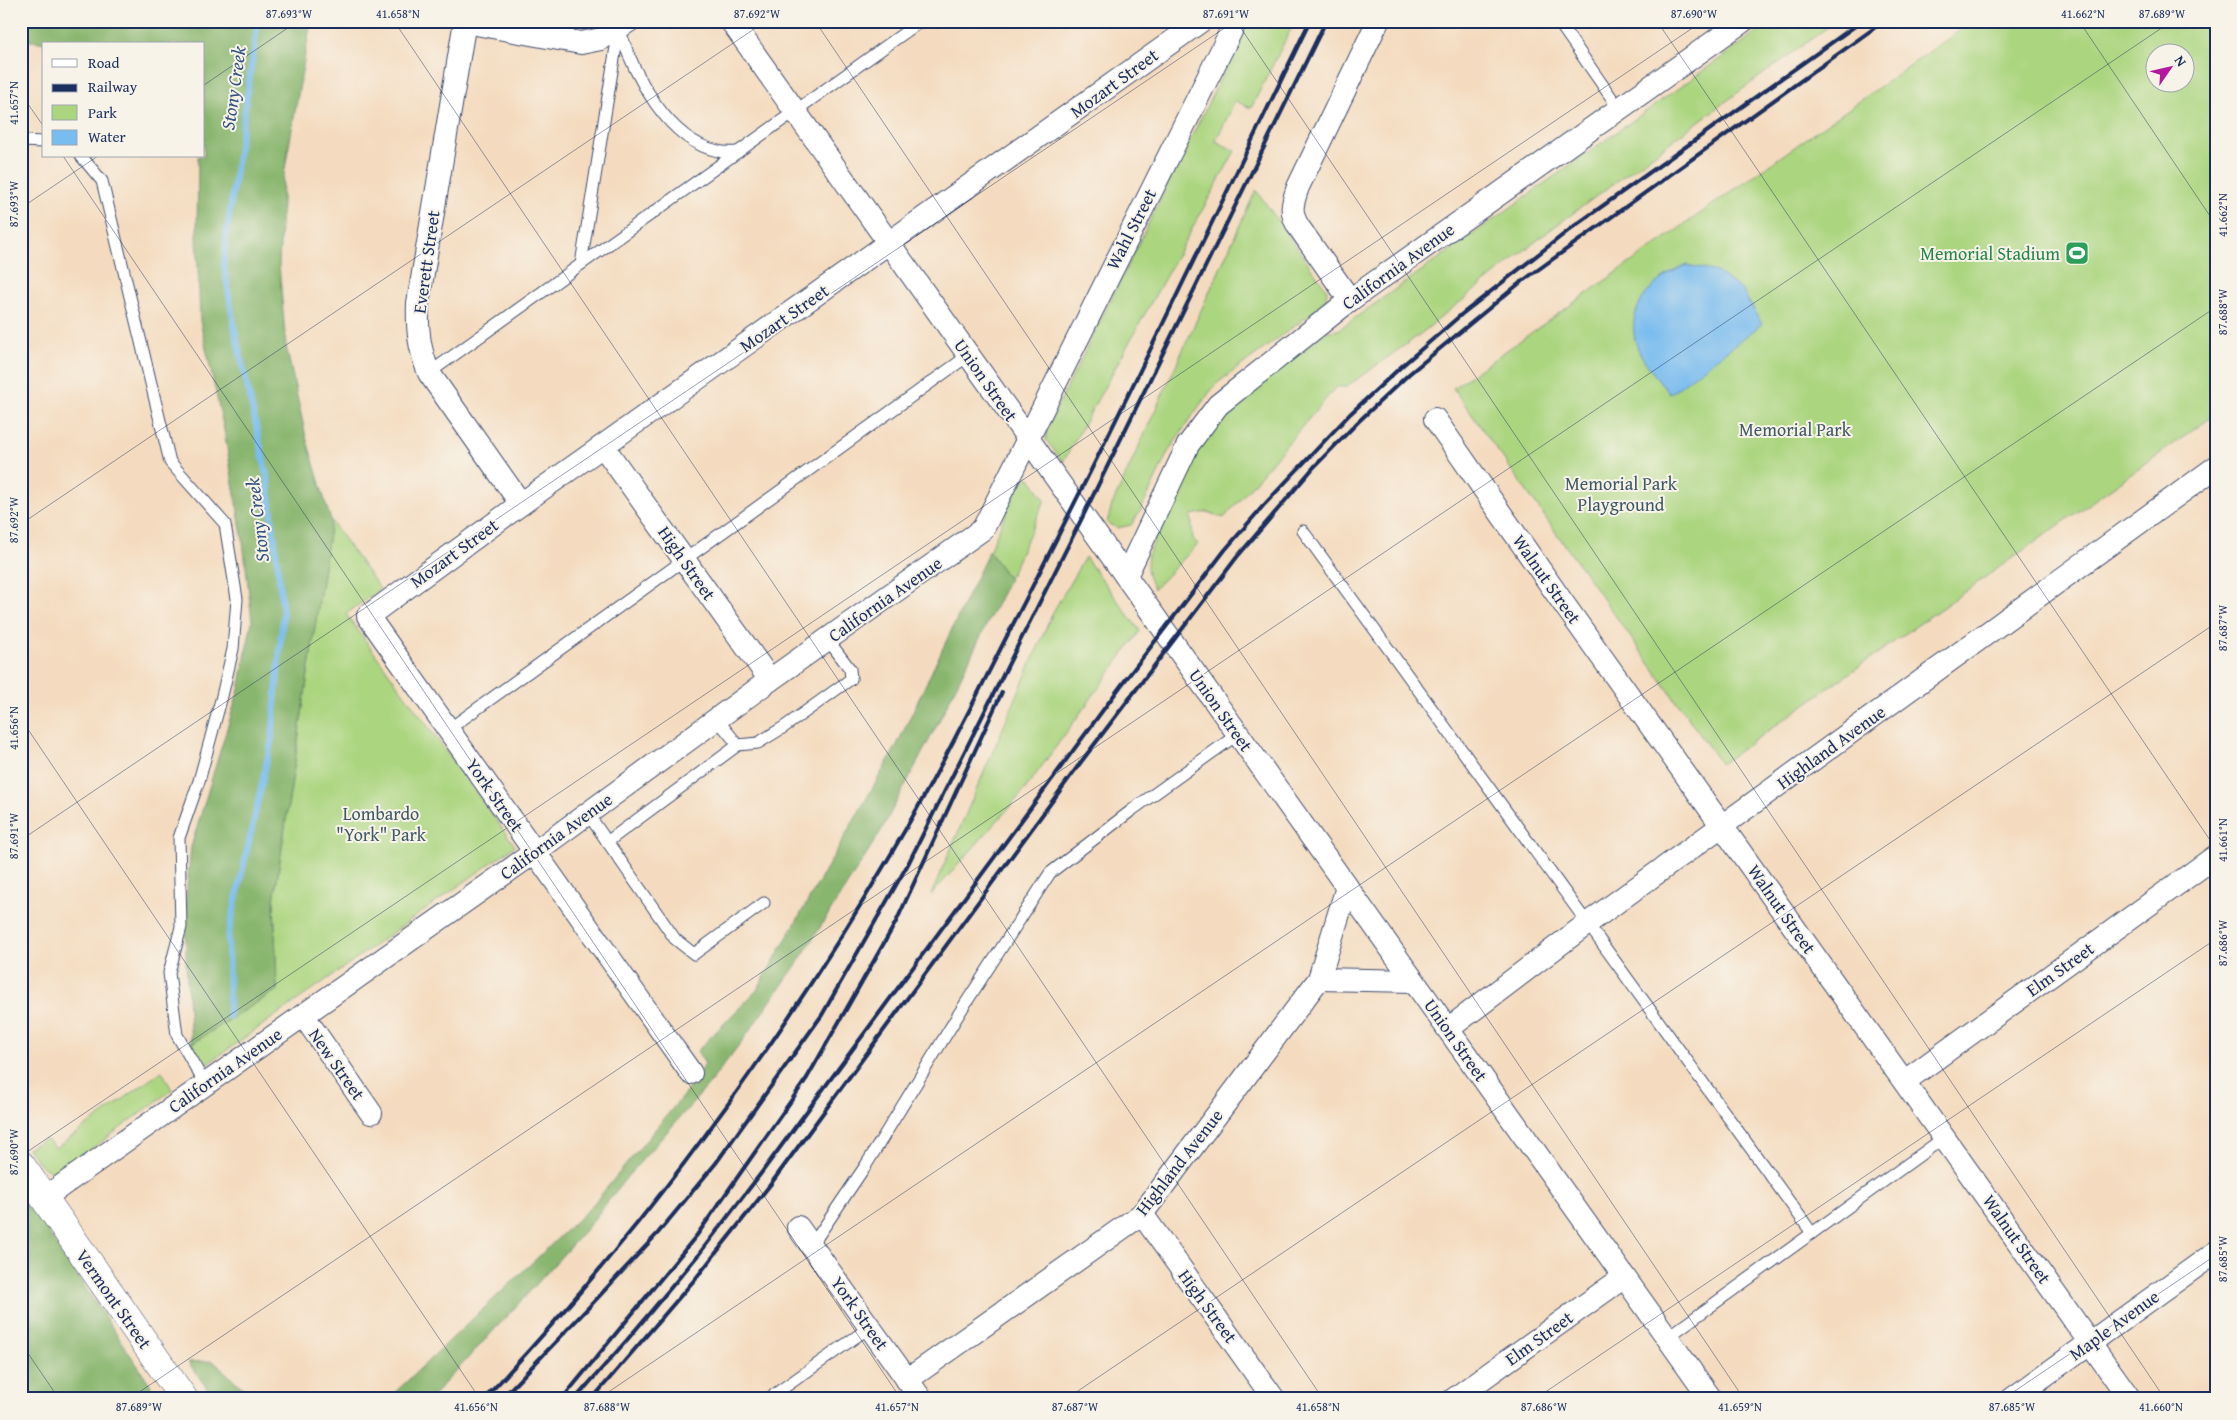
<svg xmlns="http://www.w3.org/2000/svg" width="2237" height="1420" font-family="'Gentium Book Plus',serif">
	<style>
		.green { fill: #acd580; stroke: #64826f; fill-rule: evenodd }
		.forest { fill: #89b66e; stroke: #527266 }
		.water { fill: #79bcef; stroke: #4a76a6 }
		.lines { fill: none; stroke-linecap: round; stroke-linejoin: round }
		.stream { stroke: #79bcef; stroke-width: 6 }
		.lane-casing { stroke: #3c496d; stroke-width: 13 }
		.street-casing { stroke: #3c496d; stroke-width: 24 }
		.secondary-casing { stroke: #3c496d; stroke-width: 29 }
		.lane { stroke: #fff; stroke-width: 11 }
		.street { stroke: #fff; stroke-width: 22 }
		.secondary { stroke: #fff; stroke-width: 28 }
		.rail { stroke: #1b2f5e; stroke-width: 4 }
		.ticks { fill: none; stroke: #1b2f5e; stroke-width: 1; stroke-opacity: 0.45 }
		.labels { text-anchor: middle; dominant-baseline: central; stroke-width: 4; stroke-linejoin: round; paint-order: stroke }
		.street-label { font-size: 18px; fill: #1b2f5e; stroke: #f7f3e8 }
		.leisure-label { font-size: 18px; fill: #27864d; stroke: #f7f3e8; text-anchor: end }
		.park-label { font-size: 18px; fill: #3f5866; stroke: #f7f3e8 }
		.water-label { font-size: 19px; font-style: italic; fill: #325282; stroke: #f7f3e8 }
		.neatline { fill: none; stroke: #1b2f5e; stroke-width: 2 }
		.ticks-label { font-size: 12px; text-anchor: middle; fill: #1b2f5e }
	</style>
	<rect width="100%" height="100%" fill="#f7f3e8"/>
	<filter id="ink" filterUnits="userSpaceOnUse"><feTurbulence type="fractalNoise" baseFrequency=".02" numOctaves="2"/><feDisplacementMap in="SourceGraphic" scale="10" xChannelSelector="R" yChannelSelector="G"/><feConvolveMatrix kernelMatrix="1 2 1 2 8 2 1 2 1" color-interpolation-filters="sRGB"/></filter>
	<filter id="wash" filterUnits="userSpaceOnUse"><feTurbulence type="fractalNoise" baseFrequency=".0096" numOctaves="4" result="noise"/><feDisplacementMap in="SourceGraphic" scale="20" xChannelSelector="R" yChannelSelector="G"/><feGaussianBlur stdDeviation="1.12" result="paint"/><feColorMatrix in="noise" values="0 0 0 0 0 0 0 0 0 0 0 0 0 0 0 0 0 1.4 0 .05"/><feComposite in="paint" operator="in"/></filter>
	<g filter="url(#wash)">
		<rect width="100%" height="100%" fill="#f4dbbf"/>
		<g class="green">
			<path d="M1249 21H1295L1251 108 1235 101 1216 141 1235 151 1063 462 1046 440 1047 428Z"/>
			<path d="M1773 21H1836L1550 230 1419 335 1346 387H1336L1224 518 1207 512 1191 515 1193 539 1198 544 1154 589C1147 576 1146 569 1148 555L1188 461 1211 431 1263 380 1327 331 1338 330Z"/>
			<path d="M1973 21H2216V414L1721 764 1453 388ZM2154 52H2184V82H2154Z"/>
			<path d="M1256 190 1327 290 1326 300 1315 311 1216 384 1197 409 1168 452 1141 510 1131 525 1117 528 1107 523 1112 505Z"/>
			<path d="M1027 478H1030L1045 500 1009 579 989 551 1019 485Z"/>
			<path d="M331 521 380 589 346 614 515 846 206 1065C197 1062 194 1053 191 1044L277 990 274 900Z"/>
			<path d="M1085 557 1140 631 1023 792 931 895 1053 612Z"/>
			<path d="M162 1071 172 1090 67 1167 54 1173 43 1167 27 1148 46 1139 56 1148Z"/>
		</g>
		<g class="forest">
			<path d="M21 21H311L283 180 279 265 286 346 306 437 331 521 274 900 277 990 191 1044 186 964V898L191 847 239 689 252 621 243 541 224 430 200 321 197 237 198 156H204V44H59L21 40Z"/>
			<path d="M989 551 1009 579 935 729 881 831 797 964 745 1037 706 1088 627 1177 587 1228 533 1288 430 1399H388L590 1208 687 1091 705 1064 697 1051 757 990 896 747Z"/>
			<path d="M21 1192 160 1399H21Z"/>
			<path d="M213 1361 255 1399H215L188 1362Z"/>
		</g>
		<path class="water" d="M1687 265 1717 272 1742 290 1762 324 1670 394C1660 381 1647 367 1640 353 1620 312 1651 279 1687 265Z"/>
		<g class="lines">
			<path class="stream" d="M229 1017 228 936 272 738 283 614 268 480 235 331 224 266 227 230 258 21"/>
		</g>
	</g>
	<g filter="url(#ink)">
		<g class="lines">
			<g class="lane-casing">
				<g id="lane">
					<path d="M1558 21 1620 110"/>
					<path d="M620 31C634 75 668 141 718 151 724 153 731 152 738 152"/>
					<path d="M21 141 44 142"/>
					<path d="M81 156 102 181 170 462 225 524 237 599 233 649 222 696 199 781 179 838 181 927 169 973 177 1035 205 1084"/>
					<path d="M581 264 619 28"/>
					<path d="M429 373 921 21"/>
					<path d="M1303 531 1812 1233"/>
					<path d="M717 719 738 745"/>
					<path d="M449 729 969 355"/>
					<path d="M588 814 675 939 694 954 764 903"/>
					<path d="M607 842 738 745 758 743 784 727 851 679 850 669 828 640"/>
					<path d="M812 1245 866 1165 960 1012 1050 873 1132 810 1238 734"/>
					<path d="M1668 1337 1945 1137"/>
					<path d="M768 1399 870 1327"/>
				</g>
			</g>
			<g class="street-casing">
				<g id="street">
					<path d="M465 21 418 303C417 329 419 349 429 373L521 504"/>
					<path d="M731 21 1711 1399"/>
					<path d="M465 22 581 43 601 39 629 21"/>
					<path d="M1350 300 1298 226C1289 211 1293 202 1298 187L1378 21"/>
					<path d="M1435 419 1561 600 2130 1399"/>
					<path d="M603 446 770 680"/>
					<path d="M1126 576 1188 445 1218 405 1350 300 1743 21"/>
					<path d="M1319 979 1414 981"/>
					<path d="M303 1015 371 1113"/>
					<path d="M1448 1029 1588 923 2216 467"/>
					<path d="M691 1073 368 616 521 504 1201 21"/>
					<path d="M1905 1081 2216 856"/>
					<path d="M44 1198 535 852 770 680 983 529 1236 21"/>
					<path d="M1142 1214 1274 1399"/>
					<path d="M798 1227 921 1399"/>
					<path d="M907 1380 1142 1214 1319 979 1347 887"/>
					<path d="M1454 1399 1624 1277"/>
					<path d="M2012 1399 2216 1252"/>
				</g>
			</g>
			<g class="secondary-casing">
				<path id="secondary" d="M21 1165 184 1399"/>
			</g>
			<use href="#lane" class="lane"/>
			<use href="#street" class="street"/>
			<use href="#secondary" class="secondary"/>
			<g class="rail">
				<path d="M484 1399C640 1234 776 1050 891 854 934 782 971 707 1009 632 1113 431 1210 225 1310 21"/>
				<path d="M501 1399 589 1307 658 1233 716 1163 822 1015 908 864 1083 516 1326 21"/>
				<path d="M562 1399 697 1235 807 1078 896 922 1002 692"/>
				<path d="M575 1399 627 1340 699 1254 762 1172 1120 687 1225 550 1263 506 1350 414 1403 365 1462 314 1573 227 1862 21"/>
				<path d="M592 1399 696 1278 770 1185 1081 762 1237 557 1314 467 1358 422 1409 374 1521 282 1884 21"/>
			</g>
		</g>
	</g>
	<path class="ticks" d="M394 21 1323 1399M815 21 1744 1399M1236 21 2165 1399M1657 21 2216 849M2079 21 2216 225M204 85 298 21M21 94 44 127M63 156 901 1399M21 208 98 156M21 524 766 21M21 719 480 1399M21 840 1235 21M21 1156 1703 21M21 1343 59 1399M129 1399 2172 21M598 1399 2216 307M1066 1399 2216 623M1535 1399 2216 939M2003 1399 2216 1255"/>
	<defs>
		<g id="stadium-square" transform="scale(1.25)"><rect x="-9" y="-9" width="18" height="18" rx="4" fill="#2e9e5b" stroke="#f7f3e8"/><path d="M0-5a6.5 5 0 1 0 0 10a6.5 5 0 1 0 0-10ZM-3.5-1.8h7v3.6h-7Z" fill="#fff"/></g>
	</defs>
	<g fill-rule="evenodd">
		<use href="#stadium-square" x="2077" y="253"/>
	</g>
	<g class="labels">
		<g class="street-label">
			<text transform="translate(1114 83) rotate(-36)">Mozart Street</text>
			<text transform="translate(1131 229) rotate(-63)">Wahl Street</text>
			<text transform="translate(426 262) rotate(-82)">Everett Street</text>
			<text transform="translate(1398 266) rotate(-36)">California Avenue</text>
			<text transform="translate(784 318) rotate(-35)">Mozart Street</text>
			<text transform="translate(986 380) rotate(55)">Union Street</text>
			<text transform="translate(454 553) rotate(-36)">Mozart Street</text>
			<text transform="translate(687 563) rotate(55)">High Street</text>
			<text transform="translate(1547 579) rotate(55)">Walnut Street</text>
			<text transform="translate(885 599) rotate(-35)">California Avenue</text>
			<text transform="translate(1221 710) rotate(55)">Union Street</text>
			<text transform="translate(1831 747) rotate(-36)">Highland Avenue</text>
			<text transform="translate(495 795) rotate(55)">York Street</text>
			<text transform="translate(556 836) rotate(-36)">California Avenue</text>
			<text transform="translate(1782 909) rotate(55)">Walnut Street</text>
			<text transform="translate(2060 969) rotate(-36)">Elm Street</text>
			<text transform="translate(1456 1040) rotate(55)">Union Street</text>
			<text transform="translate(337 1064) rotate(55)">New Street</text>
			<text transform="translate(225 1070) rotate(-35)">California Avenue</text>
			<text transform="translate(1179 1162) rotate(-52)">Highland Avenue</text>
			<text transform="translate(2017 1239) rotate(55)">Walnut Street</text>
			<text transform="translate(114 1299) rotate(55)">Vermont Street</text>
			<text transform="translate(1208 1306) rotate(54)">High Street</text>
			<text transform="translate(860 1313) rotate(55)">York Street</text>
			<text transform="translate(2114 1325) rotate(-36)">Maple Avenue</text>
			<text transform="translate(1539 1338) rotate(-36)">Elm Street</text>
		</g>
		<g class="leisure-label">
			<text x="2060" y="253">Memorial Stadium</text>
		</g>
		<g class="park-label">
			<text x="1795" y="429">Memorial Park</text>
			<text x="1621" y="483">Memorial Park<tspan x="1621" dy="21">Playground</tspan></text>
			<text x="381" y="813">Lombardo<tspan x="381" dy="21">"York" Park</tspan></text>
		</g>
		<g class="water-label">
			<text transform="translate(233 88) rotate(-82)">Stony Creek</text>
			<text transform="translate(257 520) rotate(-97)">Stony Creek</text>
		</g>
	</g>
	<rect width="2237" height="1420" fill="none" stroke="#f7f3e8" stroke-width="55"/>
	<rect x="42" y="42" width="162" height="115" fill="#f7f3e8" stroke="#9fa5b1"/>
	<rect x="52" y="59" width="25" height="8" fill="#ffffff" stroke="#9fa5b1"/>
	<text x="88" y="68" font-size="15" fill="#1b2f5e">Road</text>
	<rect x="52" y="84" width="25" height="8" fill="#1b2f5e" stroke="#9fa5b1"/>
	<text x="88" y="92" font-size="15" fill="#1b2f5e">Railway</text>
	<rect x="52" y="105" width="25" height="15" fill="#acd580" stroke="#9fa5b1"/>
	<text x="88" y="118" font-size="15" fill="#1b2f5e">Park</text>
	<rect x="52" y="130" width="25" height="15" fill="#79bcef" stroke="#9fa5b1"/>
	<text x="88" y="142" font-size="15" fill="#1b2f5e">Water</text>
	<g transform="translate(2170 68) rotate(56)"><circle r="24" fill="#f7f3e8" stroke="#9fa5b1"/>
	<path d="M0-4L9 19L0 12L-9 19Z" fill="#b5179e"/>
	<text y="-8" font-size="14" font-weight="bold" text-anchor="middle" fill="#1b2f5e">N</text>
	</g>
	<rect x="28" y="28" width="2182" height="1364" class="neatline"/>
	<g class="ticks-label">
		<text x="289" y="18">87.693°W</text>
		<text x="398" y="18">41.658°N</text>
		<text x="757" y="18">87.692°W</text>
		<text x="1226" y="18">87.691°W</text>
		<text x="1694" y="18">87.690°W</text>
		<text x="2083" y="18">41.662°N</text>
		<text x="2162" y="18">87.689°W</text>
		<text transform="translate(14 103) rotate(-90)" y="4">41.657°N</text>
		<text transform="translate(14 204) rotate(-90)" y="4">87.693°W</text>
		<text transform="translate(2223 215) rotate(-90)" y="4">41.662°N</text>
		<text transform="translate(2223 312) rotate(-90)" y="4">87.688°W</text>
		<text transform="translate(14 520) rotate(-90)" y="4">87.692°W</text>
		<text transform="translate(2223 628) rotate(-90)" y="4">87.687°W</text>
		<text transform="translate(14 728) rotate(-90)" y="4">41.656°N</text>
		<text transform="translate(14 836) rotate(-90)" y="4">87.691°W</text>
		<text transform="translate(2223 840) rotate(-90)" y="4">41.661°N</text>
		<text transform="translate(2223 943) rotate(-90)" y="4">87.686°W</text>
		<text transform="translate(14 1152) rotate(-90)" y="4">87.690°W</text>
		<text transform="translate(2223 1259) rotate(-90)" y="4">87.685°W</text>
		<text x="139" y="1411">87.689°W</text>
		<text x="476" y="1411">41.656°N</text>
		<text x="607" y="1411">87.688°W</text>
		<text x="897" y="1411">41.657°N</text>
		<text x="1075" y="1411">87.687°W</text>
		<text x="1318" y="1411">41.658°N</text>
		<text x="1544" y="1411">87.686°W</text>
		<text x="1740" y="1411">41.659°N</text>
		<text x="2012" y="1411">87.685°W</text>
		<text x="2161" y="1411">41.660°N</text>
	</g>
</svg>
